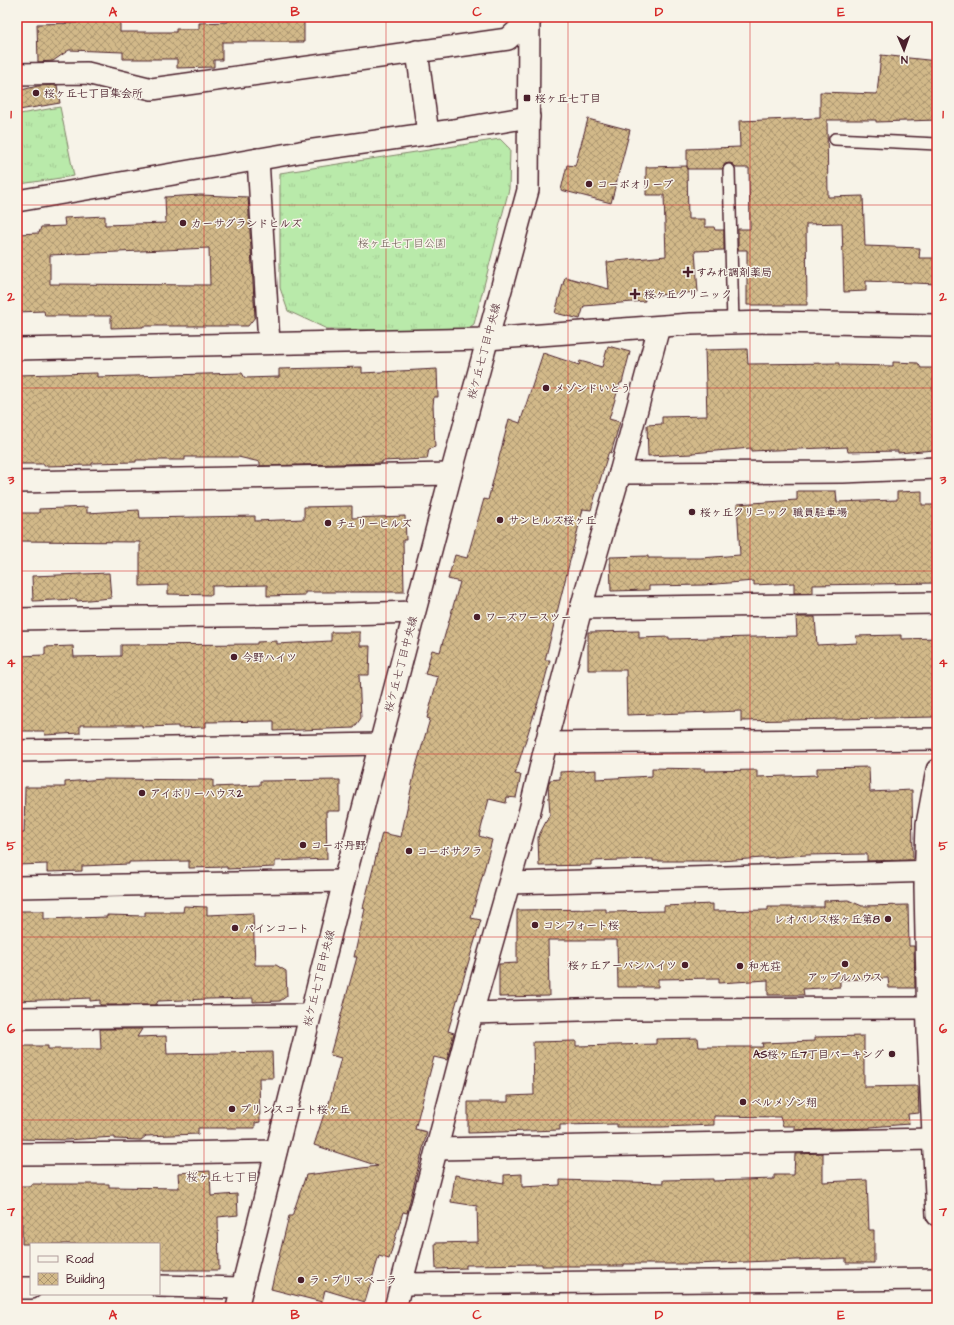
<svg xmlns="http://www.w3.org/2000/svg" width="954" height="1325" font-family="'Architects Daughter','Klee One',sans-serif">
	<style>
		.grass { fill: url(#grass-tufts); stroke: #82846a }
		.building { fill: url(#building-cross-hatch); stroke: #4a1f2b; fill-rule: evenodd }
		.lines { fill: none; stroke-linecap: round; stroke-linejoin: round }
		.lane-casing { stroke: #4a1f2b; stroke-width: 14 }
		.street-casing { stroke: #4a1f2b; stroke-width: 24 }
		.lane { stroke: #f7f3e8; stroke-width: 11 }
		.street { stroke: #f7f3e8; stroke-width: 21 }
		.grid { fill: none; stroke: #d62828; stroke-width: 1; stroke-opacity: 0.55 }
		.poi-dot { fill: #4a1f2b; stroke: #f7f3e8; stroke-width: 1.5 }
		.labels { text-anchor: middle; dominant-baseline: central; stroke-width: 3; stroke-linejoin: round; paint-order: stroke }
		.poi-label { font-size: 11px; font-weight: bold; fill: #4a1f2b; stroke: #f7f3e8; text-anchor: start }
		.park-label { font-size: 11px; fill: #66524b; stroke: #f7f3e8 }
		.street-label { font-size: 11px; fill: #4a1f2b; stroke: #f7f3e8 }
		.neighbourhood-label { font-size: 12px; fill: #4a1f2b; stroke: #f7f3e8 }
		.neatline { fill: none; stroke: #d62828; stroke-width: 1.5 }
		.grid-label { font-size: 13px; text-anchor: middle; font-weight: bold; fill: #d62828 }
	</style>
	<defs>
		<pattern id="grass-tufts" width="24" height="20" patternUnits="userSpaceOnUse"><rect width="24" height="20" fill="#b9eaaa"/><path d="M3 7l-1-3M5 7V3M7 7l1-3M15 17l-1-3M17 17v-4M19 17l1-3" fill="none" stroke="#a1c892"/></pattern>
		<pattern id="building-cross-hatch" width="8" height="8" patternUnits="userSpaceOnUse"><rect width="8" height="8" fill="#d2b989"/><path d="M0 0l8 8M0 8l8-8" fill="none" stroke="#ac9670"/></pattern>
	</defs>
	<rect width="100%" height="100%" fill="#f7f3e8"/>
	<filter id="ink" filterUnits="userSpaceOnUse"><feTurbulence type="fractalNoise" baseFrequency=".025" numOctaves="2"/><feDisplacementMap in="SourceGraphic" scale="8" xChannelSelector="R" yChannelSelector="G"/><feConvolveMatrix kernelMatrix="1 2 1 2 8 2 1 2 1" color-interpolation-filters="sRGB"/></filter>
	<g filter="url(#ink)">
		<g class="grass">
			<path d="M60 107 74 176 20 184V114Z"/>
			<path d="M500 139 510 149 509 189 474 324 463 332 327 329 288 311 280 288V173Z"/>
		</g>
		<g class="building">
			<path d="M228 17H304V42H222V60H214V67L177 68V59H123V52L69 50 53 61 38 62 37 24 77 23V20L120 21V32H176V29H199V23L228 22Z"/>
			<path d="M881 55 937 61V120L876 122V120H827L828 197 863 196 865 246 920 248 919 258H937V284L866 281V291L844 292 842 223 806 224 807 305H747V250H738V229H750L749 168H736L733 164 729 163 725 164 722 169H687V149L740 147 739 121 820 118V92L877 94Z"/>
			<path d="M57 85 60 103 19 110 17 91 38 86Z"/>
			<path d="M588 119 630 130 611 203 561 190 567 165 575 166Z"/>
			<path d="M687 166 688 219H705V227H714L715 230H724V250L695 251 698 292 644 296 645 301 584 306 580 319 555 313 565 277 609 289 607 262 666 256 664 195H646V167Z"/>
			<path d="M200 195 248 197 255 317 248 326H143V327L111 328V316H45L44 311 17 312V234L39 233 41 227 65 226 64 218 105 216V225L166 223 165 197ZM209 248 210 285 50 284V255Z"/>
			<path d="M608 346 630 352 622 383H620L609 419 620 422 611 453 609 452 608 454 591 510 583 509 545 660H550L543 686 515 774 521 775 516 798 507 797 506 803 489 799 479 836 492 840 471 918 481 920 448 1031 454 1033 447 1060 434 1057 415 1129 427 1132 407 1213 403 1212 389 1259 379 1256 365 1302 325 1290 322 1302 271 1289 289 1216H292L306 1175 378 1166 314 1145 324 1114H326L341 1058 330 1055 357 957H354L365 909 363 908 382 833 401 837 415 770 430 719 427 718 438 677 425 674 432 650 440 652 460 582 448 579 455 555 467 558 484 499 488 500 509 419 520 423 543 353 579 365 580 361 602 367Z"/>
			<path d="M747 349 748 364 839 363V365L893 366V362L918 363 921 368H934L932 408 935 450 898 453V451L848 452 847 447 751 451V448L692 453V454L648 456 647 425 662 424V417L707 416 705 350Z"/>
			<path d="M362 367V373L437 369 438 397H434L433 405 435 447 429 449 427 459 382 461V463L260 466V462L238 457H185V460H136V462L92 463V465L44 466V464H17V375L97 373V377L242 373 245 378 279 377V369Z"/>
			<path d="M797 491H836L837 502 897 500V492L922 491V505H937V583L813 585V593H794V583L754 585V581L704 585 649 586V590L611 591 610 557 648 556V558H701L740 555 737 504 797 500Z"/>
			<path d="M352 506V518L405 516 406 540H403L404 592H305V595L267 596V585L212 586V595L168 594V585L140 586V542L17 541V513H39V509L87 507V513L139 510 140 518 255 516V521L304 519V507Z"/>
			<path d="M109 573 111 598 77 601V599L33 601 32 576Z"/>
			<path d="M796 617H815L817 645 857 643 856 636 901 635V639L937 638V665H934V717L741 721V711L627 715 626 670H588V632L639 631V638L669 637V639L797 636Z"/>
			<path d="M331 632H360V646H370L369 675H359L361 718 354 728 274 731V721L206 722V727L178 728V726L142 727V725H80V733L45 735 44 731H17V656L45 655V647L73 646 74 657 121 656V645L257 644V642L277 641V644L331 641Z"/>
			<path d="M869 767 870 792 912 790 913 860 867 861V854L806 855 720 861H653V859L591 861V865L539 866 538 837 550 814 548 785 550 780 560 779V772L596 770V779L652 776V768L705 769 704 771 757 770V777L817 775V768Z"/>
			<path d="M103 779 213 780V787L260 785V781L340 780V811H326L327 859 275 861V867L227 869V867L189 868V861L129 862V864L82 866V871L47 872V864L17 865V833H24L25 787H65V782Z"/>
			<path d="M848 900 862 906 908 905 909 946H914L915 988H889L888 978 840 980V987L803 989 804 995H768V980L719 983V978L658 979V987H618L617 940H548L549 996 499 997V964L517 963V910L606 909V912L664 911V906L713 904V911L768 910V907H824V901Z"/>
			<path d="M184 906 207 907V915L253 913 255 965H276L286 971 287 996 280 1001 253 1002V998L209 999 158 1001 156 1005H100V1000L90 1001V998L17 1001V911H44V919L107 917V915L145 916V912H183Z"/>
			<path d="M100 1029H142L137 1037 166 1036 167 1054 272 1052 273 1078H259L260 1122 255 1123V1128H198V1134L146 1136 141 1140 115 1139V1137L66 1140 17 1139V1046H48V1049H101Z"/>
			<path d="M864 1036V1087L918 1086 919 1113 908 1114 909 1124 870 1127V1128L795 1130V1126H783L780 1117 714 1116V1125L662 1127H617V1124L560 1125V1130L468 1133V1102H508V1096L534 1095 533 1042 576 1041V1046L656 1044V1039L698 1038 699 1047H763L762 1043 815 1041V1037Z"/>
			<path d="M823 1153V1182L867 1180 869 1230H874V1263H846V1258L694 1264H624V1266H542V1264L466 1265V1268L436 1269 435 1243 478 1242 477 1206 451 1202 455 1175 504 1183V1175L522 1174V1187L560 1185V1180L663 1183V1180L713 1179V1181L774 1179V1175H794L795 1154Z"/>
			<path d="M210 1171 211 1196 237 1194 238 1215 218 1217 219 1270H159V1244H22V1214H17V1186H31L32 1184H109V1187L179 1188 178 1173Z"/>
		</g>
		<g class="lines">
			<g class="lane-casing">
				<g id="lane">
					<path d="M835 139 937 144"/>
					<path d="M729 170 733 323"/>
				</g>
			</g>
			<g class="street-casing">
				<g id="street">
					<path d="M417 51 428 134"/>
					<path d="M17 74 87 73 152 89 508 39 532 17"/>
					<path d="M258 159 269 343"/>
					<path d="M17 201 300 152 447 131 529 117"/>
					<path d="M17 349 487 339 691 324 772 322 937 325"/>
					<path d="M620 473 843 472 937 468"/>
					<path d="M17 482 451 474"/>
					<path d="M581 608 937 603"/>
					<path d="M17 619C149 616 282 617 414 612"/>
					<path d="M546 743 937 739"/>
					<path d="M17 751 380 744"/>
					<path d="M937 770 927 824 925 886 928 1032 937 1215"/>
					<path d="M510 883 937 871"/>
					<path d="M17 887 344 881"/>
					<path d="M472 1013 614 1009 928 1008"/>
					<path d="M17 1018 309 1015"/>
					<path d="M437 1149 933 1139"/>
					<path d="M17 1154 173 1153 276 1151"/>
					<path d="M401 1284 937 1279"/>
					<path d="M159 1286 242 1288"/>
					<path d="M17 1288H31"/>
					<path d="M237 1308 344 881 451 474 528 190 529 17"/>
					<path d="M395 1308 472 1013 530 810 550 727 586 590 620 473 659 327"/>
				</g>
			</g>
			<use href="#lane" class="lane"/>
			<use href="#street" class="street"/>
		</g>
	</g>
	<path class="grid" d="M204 17V1308M386 17V1308M568 17V1308M750 17V1308M17 205H937M17 388H937M17 571H937M17 754H937M17 937H937M17 1120H937"/>
	<g class="poi-dot">
		<circle cx="36" cy="93" r="4"/>
		<rect x="523" y="94" width="8" height="8" rx="2"/>
		<circle cx="589" cy="184" r="4"/>
		<circle cx="183" cy="223" r="4"/>
		<path d="M686 266h4v4h4v4h-4v4h-4v-4h-4v-4h4z"/>
		<path d="M633 288h4v4h4v4h-4v4h-4v-4h-4v-4h4z"/>
		<circle cx="546" cy="388" r="4"/>
		<circle cx="692" cy="512" r="4"/>
		<circle cx="500" cy="520" r="4"/>
		<circle cx="328" cy="523" r="4"/>
		<circle cx="477" cy="617" r="4"/>
		<circle cx="234" cy="657" r="4"/>
		<circle cx="142" cy="793" r="4"/>
		<circle cx="303" cy="845" r="4"/>
		<circle cx="409" cy="851" r="4"/>
		<circle cx="888" cy="919" r="4"/>
		<circle cx="535" cy="925" r="4"/>
		<circle cx="235" cy="928" r="4"/>
		<circle cx="845" cy="964" r="4"/>
		<circle cx="685" cy="965" r="4"/>
		<circle cx="740" cy="966" r="4"/>
		<circle cx="892" cy="1054" r="4"/>
		<circle cx="743" cy="1102" r="4"/>
		<circle cx="232" cy="1109" r="4"/>
		<circle cx="301" cy="1280" r="4"/>
	</g>
	<g class="labels">
		<g class="poi-label">
			<text x="44" y="93">桜ヶ丘七丁目集会所</text>
			<text x="535" y="98">桜ヶ丘七丁目</text>
			<text x="597" y="184">コーポオリーブ</text>
			<text x="191" y="223">カーサグランドヒルズ</text>
			<text x="696" y="272">すみれ調剤薬局</text>
			<text x="644" y="294">桜ヶ丘クリニック</text>
			<text x="554" y="388">メゾンドいとう</text>
			<text x="700" y="512">桜ヶ丘クリニック 職員駐車場</text>
			<text x="508" y="520">サンヒルズ桜ヶ丘</text>
			<text x="336" y="523">チェリーヒルズ</text>
			<text x="485" y="617">ワーズワースツー</text>
			<text x="242" y="657">今野ハイツ</text>
			<text x="150" y="793">アイボリーハウス2</text>
			<text x="311" y="845">コーポ丹野</text>
			<text x="417" y="851">コーポサクラ</text>
			<text x="880" y="919" text-anchor="end">レオパレス桜ヶ丘第8</text>
			<text x="543" y="925">コンフォート桜</text>
			<text x="243" y="928">パインコート</text>
			<text x="677" y="965" text-anchor="end">桜ヶ丘アーバンハイツ</text>
			<text x="748" y="966">和光荘</text>
			<text x="845" y="977" text-anchor="middle">アップルハウス</text>
			<text x="884" y="1054" text-anchor="end">AS桜ヶ丘7丁目パーキング</text>
			<text x="751" y="1102">ベルメゾン翔</text>
			<text x="240" y="1109">プリンスコート桜ヶ丘</text>
			<text x="309" y="1280">ラ・プリマベーラ</text>
		</g>
		<g class="park-label">
			<text x="402" y="243">桜ヶ丘七丁目公園</text>
		</g>
		<g class="street-label">
			<text transform="translate(484 351) rotate(-75)">桜ケ丘七丁目中央線</text>
			<text transform="translate(401 664) rotate(-75)">桜ケ丘七丁目中央線</text>
			<text transform="translate(319 978) rotate(-76)">桜ケ丘七丁目中央線</text>
		</g>
		<g class="neighbourhood-label">
			<text x="222" y="1177">桜ヶ丘七丁目</text>
		</g>
	</g>
	<rect width="954" height="1325" fill="none" stroke="#f7f3e8" stroke-width="44"/>
	<rect x="30" y="1243" width="130" height="52" fill="#f7f3e8" stroke="#b29e9c"/>
	<rect x="38" y="1256" width="20" height="6" fill="#f7f3e8" stroke="#b29e9c"/>
	<text x="66" y="1263" font-size="12" fill="#4a1f2b">Road</text>
	<rect x="38" y="1273" width="20" height="12" fill="url(#building-cross-hatch)" stroke="#b29e9c"/>
	<text x="66" y="1283" font-size="12" fill="#4a1f2b">Building</text>
	<g transform="translate(904 50) rotate(178)" stroke="#f7f3e8" stroke-width="3" paint-order="stroke">
	<path d="M0-3L7 15L0 10L-7 15Z" fill="#4a1f2b"/>
	<text y="-6" font-size="11" font-weight="bold" text-anchor="middle" fill="#4a1f2b">N</text>
	</g>
	<rect x="22" y="22" width="910" height="1281" class="neatline"/>
	<g class="grid-label">
		<text x="113" y="16">A</text>
		<text x="295" y="16">B</text>
		<text x="477" y="16">C</text>
		<text x="659" y="16">D</text>
		<text x="841" y="16">E</text>
		<text x="11" y="118">1</text>
		<text x="943" y="118">1</text>
		<text x="11" y="301">2</text>
		<text x="943" y="301">2</text>
		<text x="11" y="484">3</text>
		<text x="943" y="484">3</text>
		<text x="11" y="667">4</text>
		<text x="943" y="667">4</text>
		<text x="11" y="850">5</text>
		<text x="943" y="850">5</text>
		<text x="11" y="1033">6</text>
		<text x="943" y="1033">6</text>
		<text x="11" y="1216">7</text>
		<text x="943" y="1216">7</text>
		<text x="113" y="1319">A</text>
		<text x="295" y="1319">B</text>
		<text x="477" y="1319">C</text>
		<text x="659" y="1319">D</text>
		<text x="841" y="1319">E</text>
	</g>
</svg>
